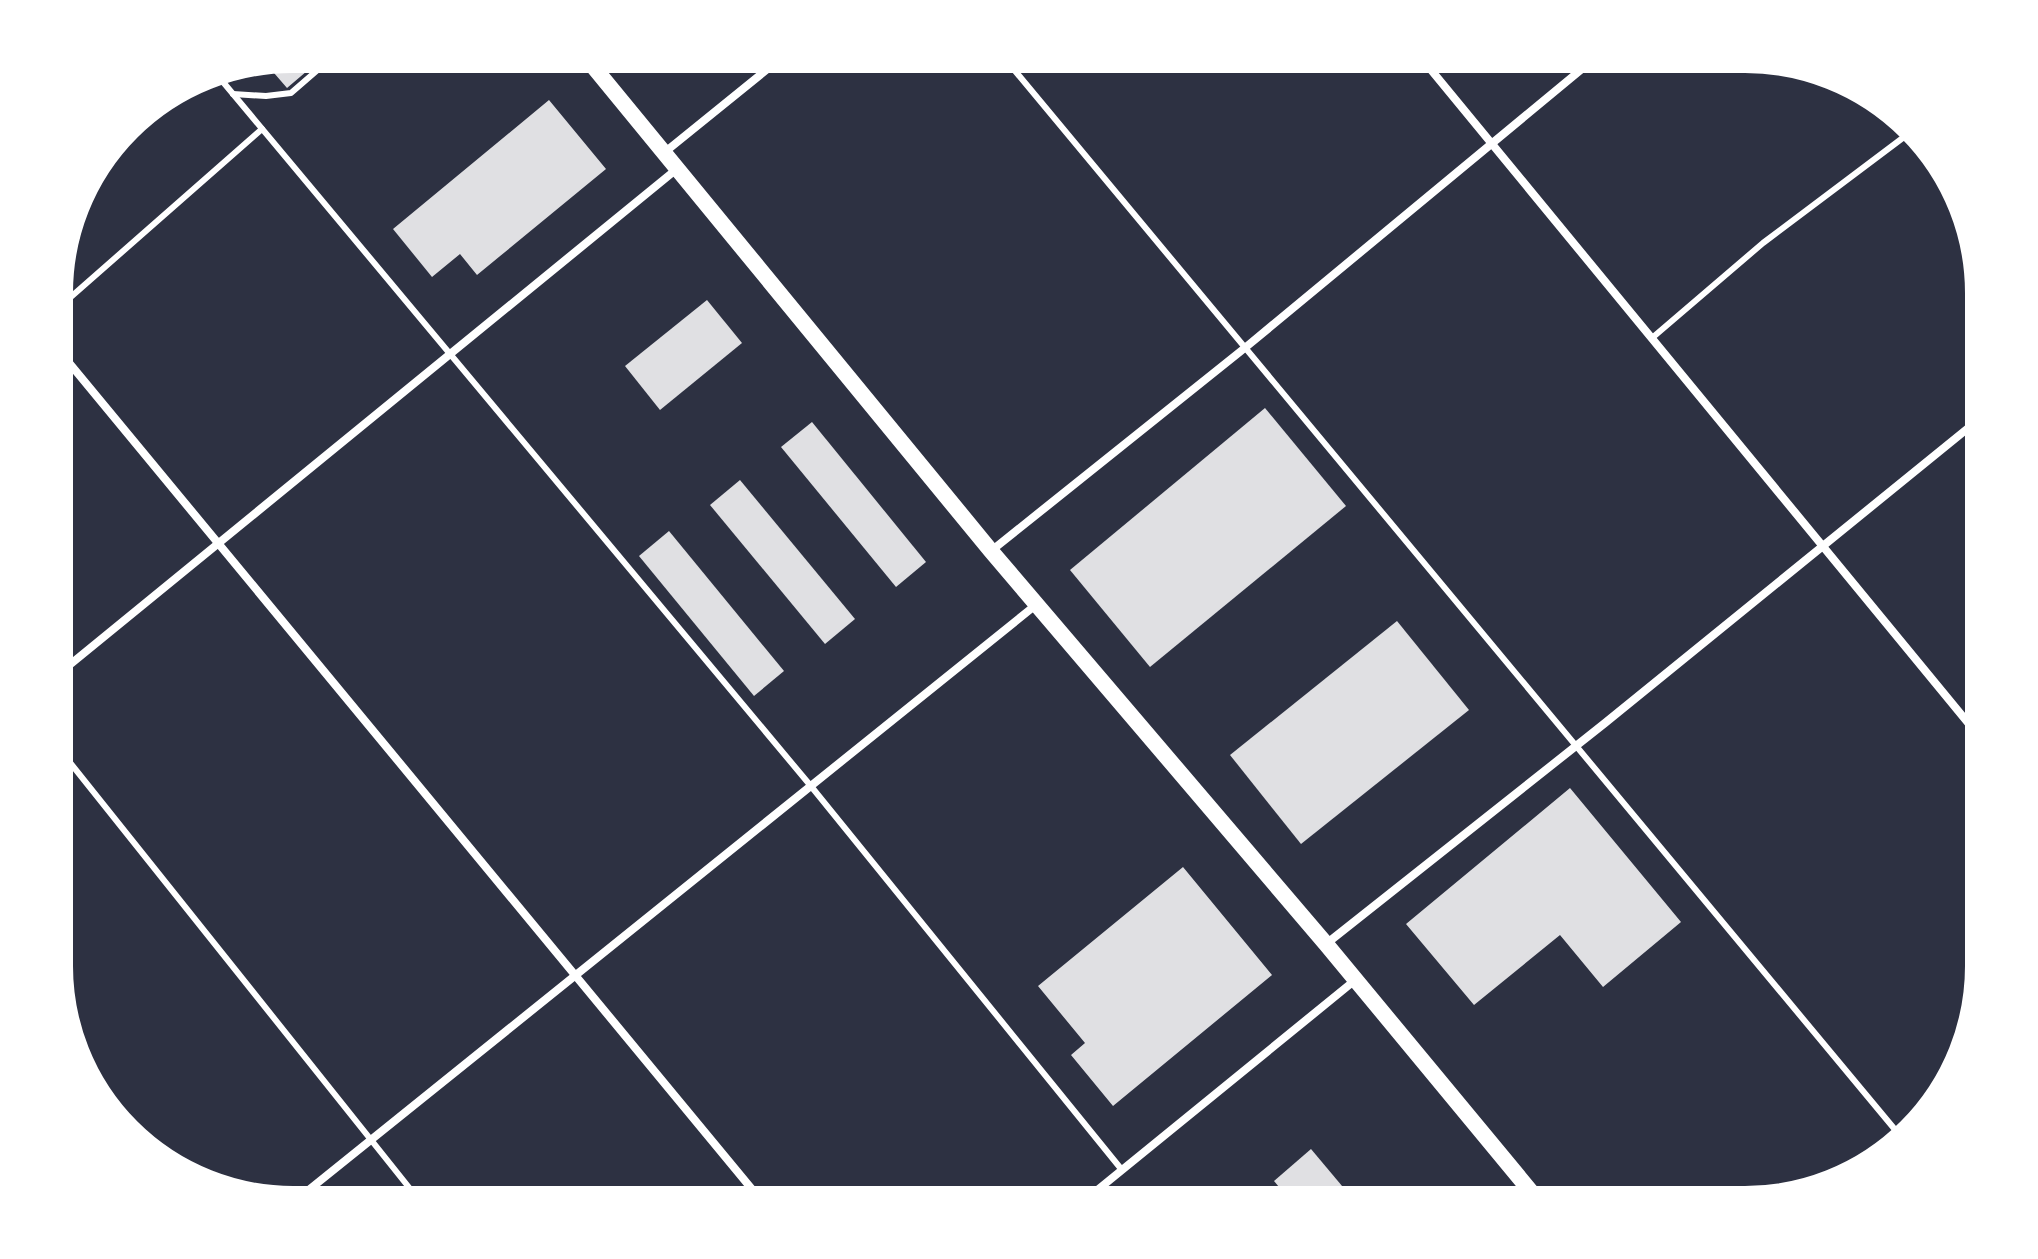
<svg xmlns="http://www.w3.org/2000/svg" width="2038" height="1259" font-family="Merriweather,serif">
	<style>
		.building { fill: #e0e0e3 }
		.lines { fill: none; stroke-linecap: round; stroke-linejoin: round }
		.service { stroke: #fff; stroke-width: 6 }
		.minor { stroke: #fff; stroke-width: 8 }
		.secondary { stroke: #fff; stroke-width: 16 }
		.rim { fill: none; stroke: #fff; stroke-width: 10 }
	</style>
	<rect width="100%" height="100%" fill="#2d3142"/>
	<g class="building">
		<path d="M293 54H327L287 88 268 66 260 72 251 62Z"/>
		<path d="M549 100 606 169 477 275 460 254 432 277 393 229Z"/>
		<path d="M707 300 742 343 660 410 625 366Z"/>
		<path d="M1265 408 1346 506 1150 667 1070 570Z"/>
		<path d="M812 422 926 562 896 587 781 447Z"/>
		<path d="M740 480 855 619 825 644 710 505Z"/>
		<path d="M669 531 784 671 754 696 639 556Z"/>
		<path d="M1397 621 1469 710 1301 844 1230 755Z"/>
		<path d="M1570 788 1681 922 1603 987 1560 935 1474 1005 1406 924Z"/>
		<path d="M1183 867 1272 975 1113 1106 1071 1055 1085 1043 1038 986Z"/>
		<path d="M1311 1149 1358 1205H1294L1274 1181Z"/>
	</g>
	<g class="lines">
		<g class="service">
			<path d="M1001 54 1902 1138"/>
			<path d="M213 70 810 785 1122 1170"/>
			<path d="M233 94 266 96 291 93 336 54"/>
			<path d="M56 310 262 129"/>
			<path d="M1652 338 1763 243 1912 131"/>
			<path d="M56 745 423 1205"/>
		</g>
		<g class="minor">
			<path d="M1418 54 1983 741"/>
			<path d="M665 152 786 54"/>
			<path d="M56 347 765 1205"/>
			<path d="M991 551 1246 347 1600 54"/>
			<path d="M56 676 678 168"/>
			<path d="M1326 944 1605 723 1983 416"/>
			<path d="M290 1205 1037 604"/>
			<path d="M1079 1205 1354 981"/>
		</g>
		<path class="secondary" d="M583 54 991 551 1326 944 1542 1205"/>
	</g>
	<path d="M0 0H2038V1259H0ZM293 68H1745A225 225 0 0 1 1970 293V966A225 225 0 0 1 1745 1191H293A225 225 0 0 1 68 966V293A225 225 0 0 1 293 68Z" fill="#fff" fill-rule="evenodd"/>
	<path class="rim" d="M293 68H1745A225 225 0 0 1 1970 293V966A225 225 0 0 1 1745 1191H293A225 225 0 0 1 68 966V293A225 225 0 0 1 293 68Z"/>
</svg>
